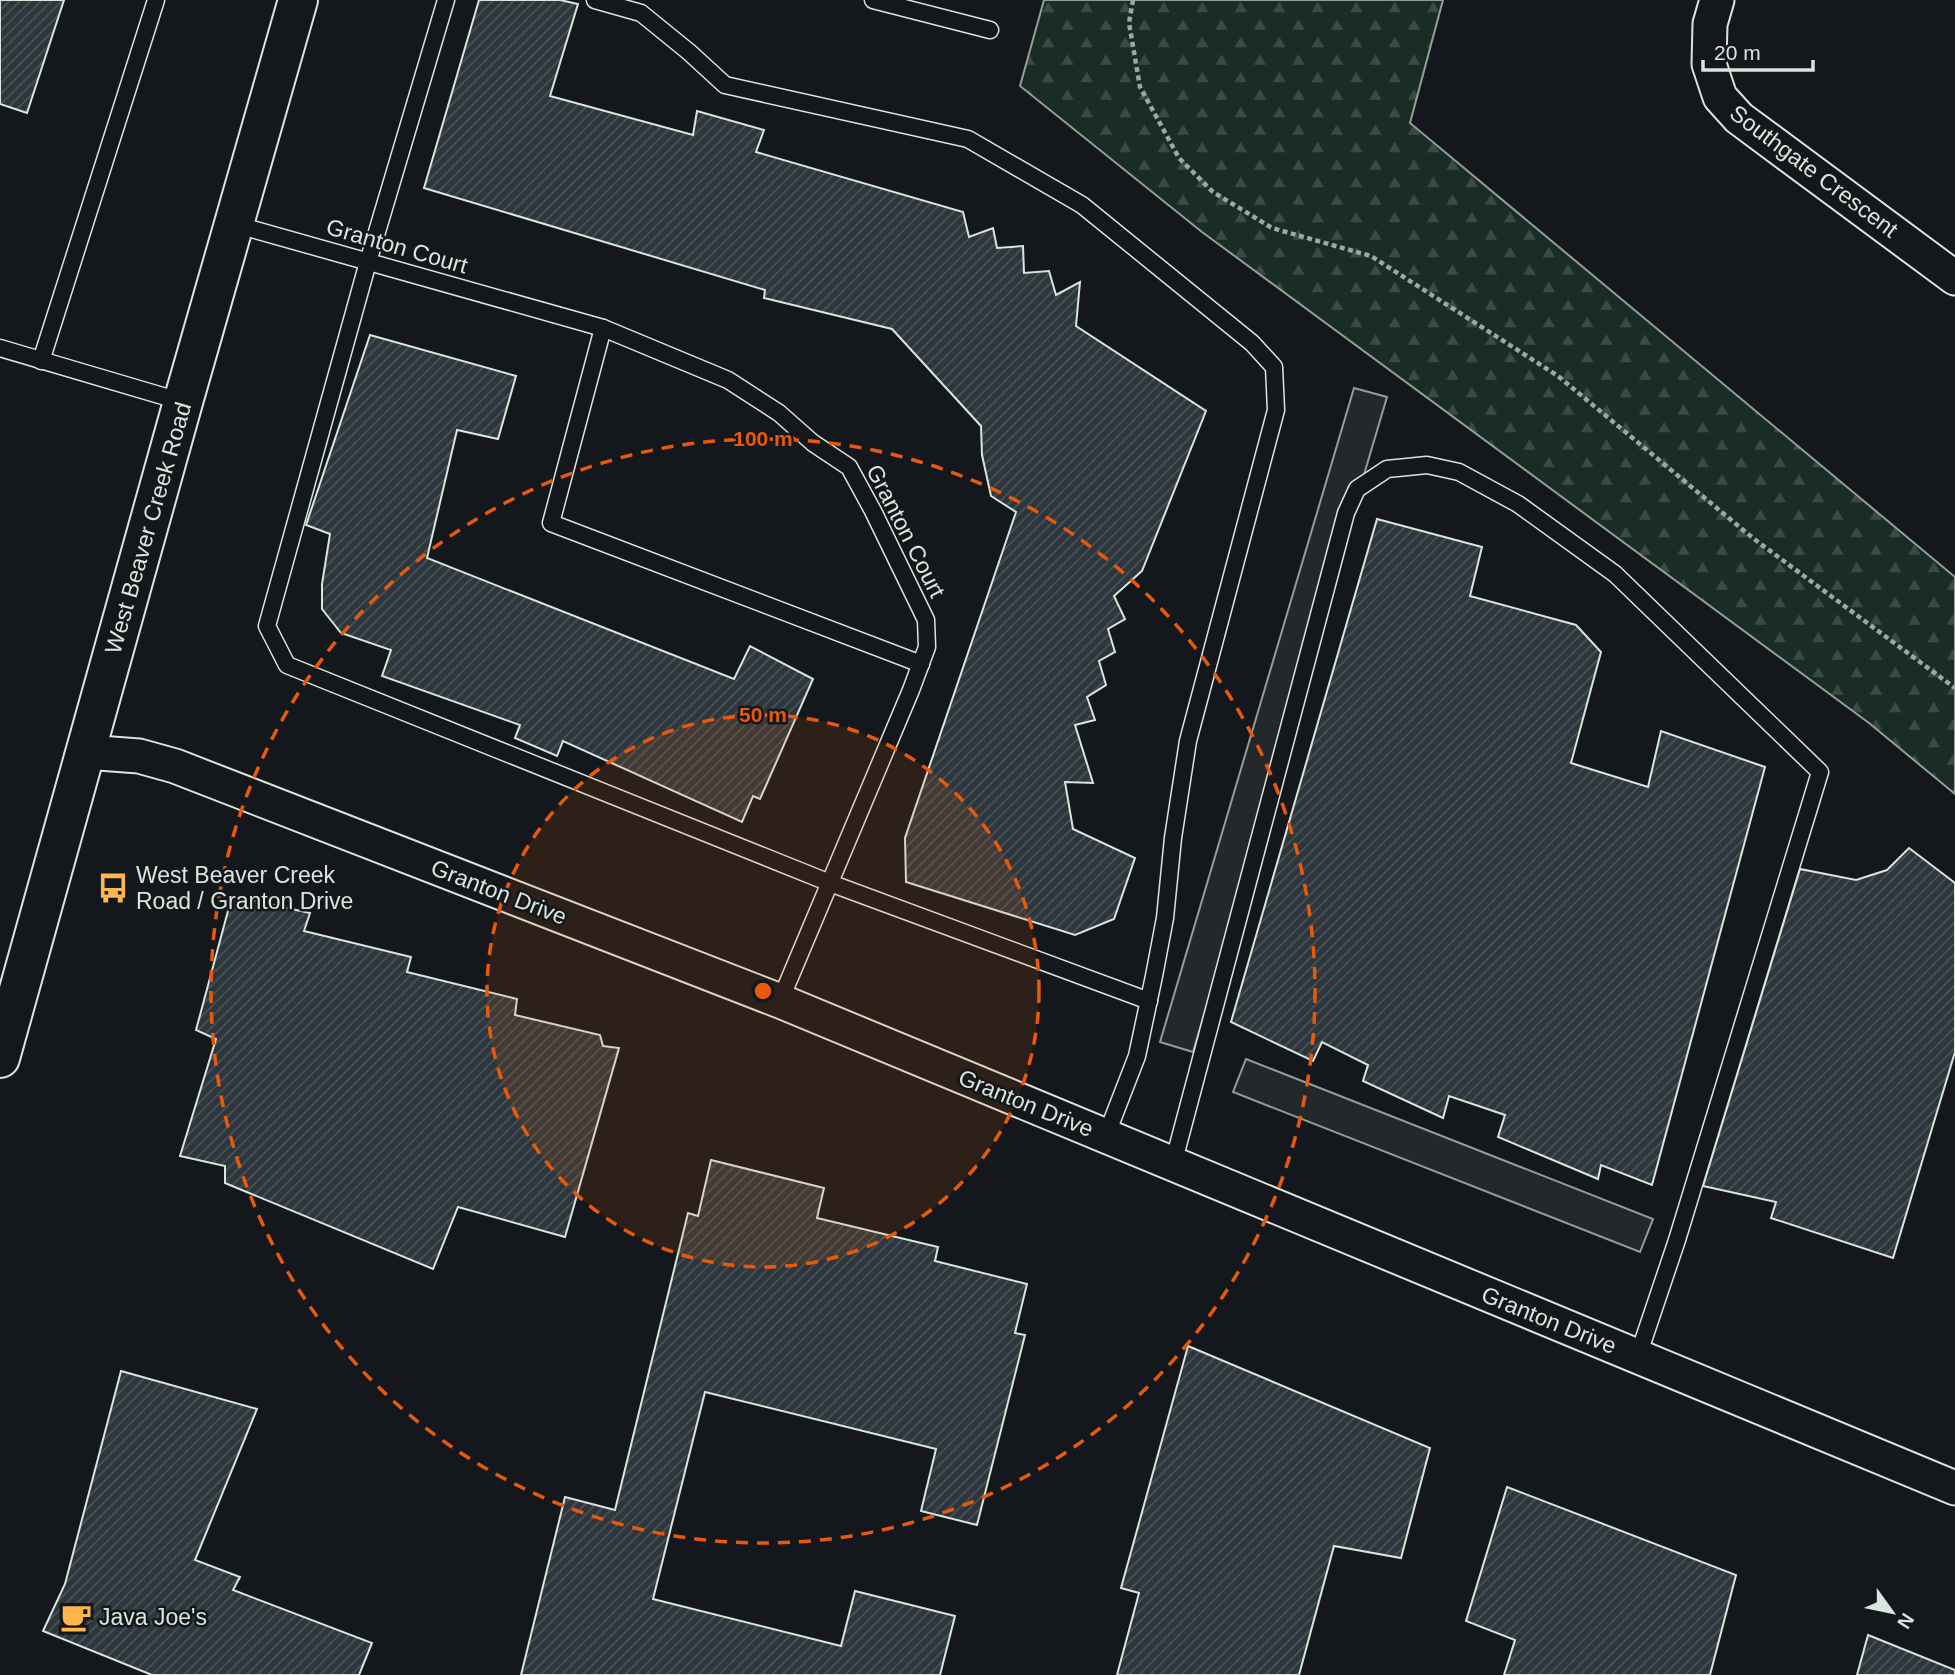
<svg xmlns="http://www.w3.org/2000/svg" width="1955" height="1675" font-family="Helvetica,sans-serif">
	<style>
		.forest { fill: url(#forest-firs); stroke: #939e99; stroke-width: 2 }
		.parking { fill: #24282b; stroke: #939e99; stroke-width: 2 }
		.building { fill: url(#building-hatch); stroke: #d8e6dc; stroke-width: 2 }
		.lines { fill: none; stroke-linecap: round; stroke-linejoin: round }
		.lane-casing { stroke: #d8e6dc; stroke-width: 19 }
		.street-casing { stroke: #d8e6dc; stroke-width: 37 }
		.secondary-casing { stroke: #d8e6dc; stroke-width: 42 }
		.path { stroke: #9da8a2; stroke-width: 4.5; stroke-dasharray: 5 3.5; stroke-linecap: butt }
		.lane { stroke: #14181c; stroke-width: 16 }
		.street { stroke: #14181c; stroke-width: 33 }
		.secondary { stroke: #14181c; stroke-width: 38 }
		.ring { fill: none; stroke: #e8590c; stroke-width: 3.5; stroke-dasharray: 12 9 }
		.labels { text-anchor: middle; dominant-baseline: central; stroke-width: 5; stroke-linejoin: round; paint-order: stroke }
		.street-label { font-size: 23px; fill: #d8e6dc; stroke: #14181c }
		.poi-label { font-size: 23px; fill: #d8e6dc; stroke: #14181c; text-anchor: start }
		.centre { fill: #e8590c; stroke: #14181c; stroke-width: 3.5 }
		.ring-label { font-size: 21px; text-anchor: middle; font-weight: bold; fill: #e8590c; stroke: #14181c; stroke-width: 5; stroke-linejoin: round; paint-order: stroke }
	</style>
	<defs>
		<pattern id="forest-firs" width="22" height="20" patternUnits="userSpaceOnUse" patternTransform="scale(1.75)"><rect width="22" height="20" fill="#1a2d24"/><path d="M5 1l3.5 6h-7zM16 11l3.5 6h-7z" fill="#3b4b43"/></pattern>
		<pattern id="building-hatch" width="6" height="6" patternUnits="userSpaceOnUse" patternTransform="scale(1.75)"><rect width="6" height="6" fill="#2c363c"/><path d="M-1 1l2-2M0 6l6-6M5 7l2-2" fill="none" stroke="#4a5358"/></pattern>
	</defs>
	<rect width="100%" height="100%" fill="#14181c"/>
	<path class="forest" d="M1044 0H1443L1410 123 1955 577V794L1869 723 1202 232 1020 86Z"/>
	<g class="parking">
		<path d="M1354 388 1387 397 1193 1052 1160 1042Z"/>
		<path d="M1246 1059 1653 1219 1640 1252 1233 1092Z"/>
	</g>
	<g class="building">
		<path d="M0 0H64L27 113 0 104Z"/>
		<path d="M479 0H560L578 4 550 96 693 135 697 111 764 130 756 152 963 212 969 237 993 228 997 248 1023 246 1024 273 1049 271 1056 295 1080 282 1076 326 1206 411 1142 571 1114 596 1125 619 1108 629 1115 652 1099 661 1106 685 1087 697 1095 720 1075 725 1093 783 1065 782 1073 829 1135 858 1114 919 1075 935 906 882 905 838 1016 512 991 496 982 455 981 426 892 329 764 298 765 290 424 188Z"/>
		<path d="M370 335 516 376 498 439 457 430 427 558 734 679 750 646 813 679 760 799 753 796 742 822 563 741 557 756 515 738 520 725 382 676 391 650 341 633 322 609V584L330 534 306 525Z"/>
		<path d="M1377 519 1482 547 1470 596 1576 625 1601 652 1571 763 1648 787 1661 731 1765 767 1652 1185 1601 1165 1598 1179 1498 1137 1505 1115 1449 1096 1443 1118 1363 1081 1368 1065 1322 1042 1313 1061 1231 1022Z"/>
		<path d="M1909 848 1955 883V1052L1893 1258 1771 1218 1776 1202 1703 1186 1800 869 1856 880 1887 870Z"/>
		<path d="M232 896 310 913 304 931 411 957 407 972 517 999 515 1015 600 1035 603 1046 619 1048 565 1237 458 1207 433 1269 225 1183V1166L180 1156 216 1039 196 1030Z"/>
		<path d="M711 1160 824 1188 817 1218 938 1247 935 1261 1027 1284 1015 1333 1025 1335 977 1525 921 1511 936 1449 705 1392 653 1599 841 1646 855 1591 955 1616 940 1675H521L565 1497 615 1510 688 1213 698 1216Z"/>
		<path d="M1188 1346 1430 1448 1401 1558 1334 1546 1299 1675H1117L1139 1593 1121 1588Z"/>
		<path d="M121 1371 257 1409 195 1560 240 1577 233 1590 372 1643 359 1675H152L43 1631 65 1584Z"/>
		<path d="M1507 1487 1736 1575 1710 1675H1504L1515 1640 1466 1621Z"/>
		<path d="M1868 1635 1955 1670V1675H1857Z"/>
	</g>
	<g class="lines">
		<g class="lane-casing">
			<g id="lane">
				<path d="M446 0 368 262 267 626 287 665 830 883 1149 1001"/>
				<path d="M595 0 641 13 689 52 725 85 968 139 1082 205 1252 343 1274 367 1276 410 1188 741 1173 838 1165 918 1154 976 1137 1056 1106 1136"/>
				<path d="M873 0 990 30"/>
				<path d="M234 224 603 328 728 380 779 413 813 443 849 467 873 511 926 620 927 647 911 690 780 1001"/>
				<path d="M603 328 551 523 921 664"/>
				<path d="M0 348 183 402"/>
				<path d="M41 361 156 0"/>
				<path d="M1173 1164 1346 513 1357 489 1387 469 1427 465 1459 472 1518 504 1615 574 1820 772 1677 1240 1638 1356"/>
			</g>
		</g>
		<g class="street-casing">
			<g id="street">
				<path d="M1717 0 1710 24 1709 64 1720 97 1739 118 1955 278"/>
				<path d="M85 752 139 756 175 766 780 1001 1955 1488"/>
			</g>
		</g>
		<g class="secondary-casing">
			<path id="secondary" d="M0 1058 183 402 298 0"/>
		</g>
		<path class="path" d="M1133 0 1129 23 1140 87 1179 158 1213 192 1272 228 1371 256 1558 376 1754 539 1955 688"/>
		<use href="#lane" class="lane"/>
		<use href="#street" class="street"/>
		<use href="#secondary" class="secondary"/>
	</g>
	<circle cx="763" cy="991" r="276" fill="#e8590c" fill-opacity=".12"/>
	<g class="ring">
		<circle cx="763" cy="991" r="276"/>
		<circle cx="763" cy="991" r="552"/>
	</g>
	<defs>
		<g id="bus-bare" transform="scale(2.415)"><path d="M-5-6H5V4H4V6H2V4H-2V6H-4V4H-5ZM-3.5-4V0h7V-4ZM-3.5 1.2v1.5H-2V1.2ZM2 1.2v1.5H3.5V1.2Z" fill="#ffb74d" stroke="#14181c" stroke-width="2.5" paint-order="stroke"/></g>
		<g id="cafe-bare" transform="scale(2.415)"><path d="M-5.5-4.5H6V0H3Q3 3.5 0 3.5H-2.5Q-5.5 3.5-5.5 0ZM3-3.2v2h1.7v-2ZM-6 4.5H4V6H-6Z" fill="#ffb74d" stroke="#14181c" stroke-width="2.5" paint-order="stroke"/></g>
	</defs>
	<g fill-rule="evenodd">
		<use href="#bus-bare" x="113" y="888"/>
		<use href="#cafe-bare" x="76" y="1617"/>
	</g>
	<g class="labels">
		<g class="street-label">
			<text transform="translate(1814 171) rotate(37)">Southgate Crescent</text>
			<text transform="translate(397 246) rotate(16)">Granton Court</text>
			<text transform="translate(148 528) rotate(-74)">West Beaver Creek Road</text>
			<text transform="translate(906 531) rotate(63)">Granton Court</text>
			<text transform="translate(499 892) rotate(21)">Granton Drive</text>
			<text transform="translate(1026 1103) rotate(22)">Granton Drive</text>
			<text transform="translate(1549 1320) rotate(22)">Granton Drive</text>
		</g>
		<g class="poi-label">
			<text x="136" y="875">West Beaver Creek<tspan x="136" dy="26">Road / Granton Drive</tspan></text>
			<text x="99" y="1617">Java Joe's</text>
		</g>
	</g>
	<circle cx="763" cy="991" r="10" class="centre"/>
	<g class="ring-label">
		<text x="763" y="446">100 m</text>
		<text x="763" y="722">50 m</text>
	</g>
	<g transform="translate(1892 1612) rotate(123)" stroke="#14181c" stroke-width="5" paint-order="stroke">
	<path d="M0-5L12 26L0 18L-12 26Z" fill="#d8e6dc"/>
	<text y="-10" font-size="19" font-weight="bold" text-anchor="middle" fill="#d8e6dc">N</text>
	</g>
	<path d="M1703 60v10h110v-10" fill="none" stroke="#d8e6dc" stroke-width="3.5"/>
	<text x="1714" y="60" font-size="21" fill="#d8e6dc" stroke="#14181c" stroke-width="5" paint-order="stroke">20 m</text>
</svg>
